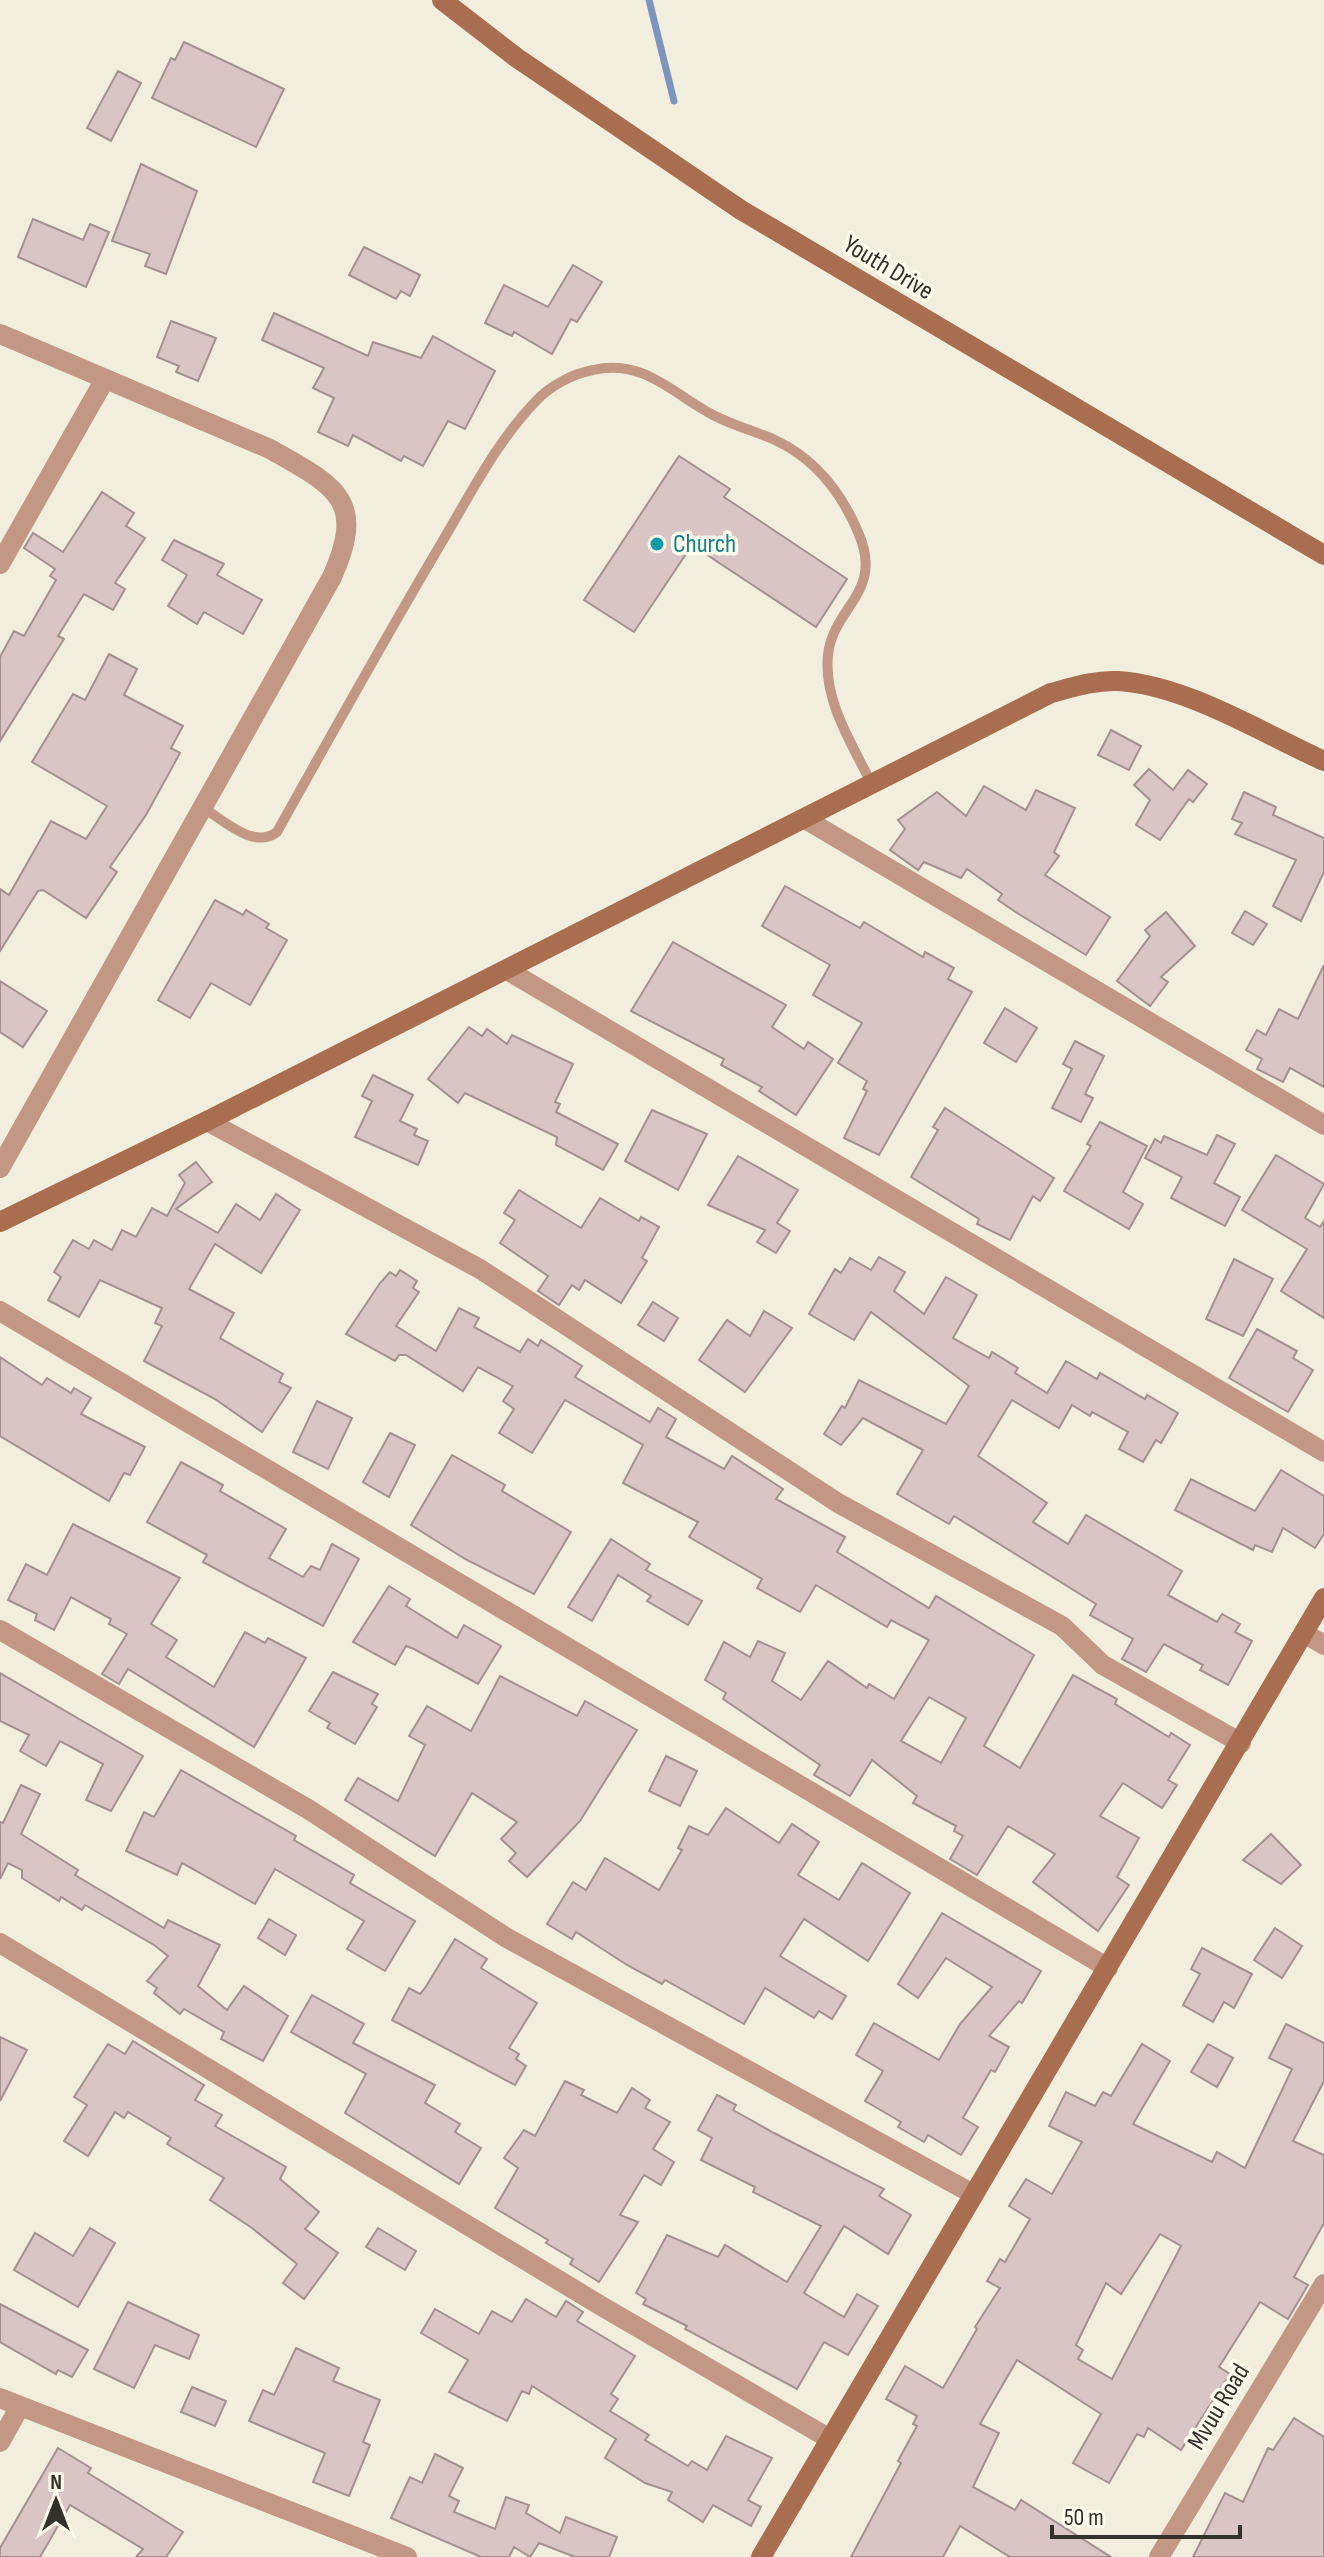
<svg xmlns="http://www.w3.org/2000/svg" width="1324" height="2557" font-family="'Sofia Sans Condensed',sans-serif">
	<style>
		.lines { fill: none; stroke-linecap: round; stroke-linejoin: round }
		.stream { stroke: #7c94c0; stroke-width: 7 }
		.building { fill: #d9c5c3; stroke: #a3908f; stroke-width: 2; fill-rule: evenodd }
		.lane { stroke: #c29783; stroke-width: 10 }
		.street { stroke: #c29783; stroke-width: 20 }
		.secondary { stroke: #a96d4f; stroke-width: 20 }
		.culture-dot { fill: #0f9aa8; stroke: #fefbed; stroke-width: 3 }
		.labels { text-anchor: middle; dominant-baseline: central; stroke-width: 7; stroke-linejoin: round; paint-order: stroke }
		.street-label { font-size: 26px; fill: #32312a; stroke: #fefbed }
		.culture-label { font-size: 26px; fill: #0d838f; stroke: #fefbed; text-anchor: start }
	</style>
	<rect width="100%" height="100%" fill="#f2eedd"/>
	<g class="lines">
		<path class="stream" d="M649 0 674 101"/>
	</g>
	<g class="building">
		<path d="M184 42 284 89 256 147 152 98 171 58 175 60Z"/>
		<path d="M118 71 141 83 111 141 87 128Z"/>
		<path d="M141 164 197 191 166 274 145 266 150 254 112 241Z"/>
		<path d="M33 219 83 240 90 224 109 232 86 287 18 257Z"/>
		<path d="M364 247 420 275 410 296 401 291 396 299 349 275Z"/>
		<path d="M573 265 602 282 577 322 571 319 552 354 514 332 512 336 485 323 504 285 548 307Z"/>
		<path d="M274 313 368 356 373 342 421 358 433 336 495 371 465 429 448 421 423 466 404 456 401 461 353 435 348 446 318 432 334 398 313 388 324 368 262 340Z"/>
		<path d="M171 321 216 338 198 381 176 372 179 366 157 357Z"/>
		<path d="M679 456 730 489 724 497 847 579 816 627 692 545 634 632 584 600Z"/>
		<path d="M102 492 134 513 126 526 145 538 115 583 125 589 113 610 84 594 58 636 64 639 0 741V657L14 631 24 636 56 580 50 576 55 569 24 548 33 533 63 552Z"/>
		<path d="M174 540 224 564 217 575 262 600 243 634 204 612 197 624 168 606 187 575 162 560Z"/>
		<path d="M109 654 137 669 124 695 183 726 171 748 180 753 146 815 110 867 117 872 86 918 43 890 38 891 0 951V889L9 895 51 821 86 839 107 806 32 762 73 694 85 700Z"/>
		<path d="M1111 730 1141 746 1129 770 1098 755Z"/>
		<path d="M1149 769 1173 790 1188 770 1207 784 1193 802 1189 799 1160 840 1136 825 1150 800 1134 785Z"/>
		<path d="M984 786 1026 810 1036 790 1075 808 1054 852 1059 856 1045 875 1110 917 1086 955 1017 913 998 900 1002 894 967 869 961 878 924 862 918 870 890 850 905 829 898 820 937 792 966 816Z"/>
		<path d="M1244 792 1276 807 1273 815 1324 838V872L1301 921 1273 906 1296 860 1235 834 1242 823 1232 819Z"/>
		<path d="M785 886 860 928 864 922 923 957 925 952 954 968 948 979 972 992 879 1155 844 1138 867 1091 863 1089 867 1081 838 1063 862 1023 813 995 830 965 762 926Z"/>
		<path d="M215 900 243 915 246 910 269 924 266 928 287 940 250 1005 211 983 190 1018 158 1000Z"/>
		<path d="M1245 911 1267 924 1253 945 1232 933Z"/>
		<path d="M1166 912 1195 946 1161 977 1168 982 1150 1006 1117 981 1150 936 1145 930Z"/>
		<path d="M673 942 786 1005 772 1027 804 1049 808 1042 833 1059 796 1115 759 1091 762 1087 721 1065 724 1059 631 1011Z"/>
		<path d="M1324 965V1087L1290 1068 1283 1082 1257 1069 1262 1059 1246 1050 1257 1030 1266 1035 1279 1009 1298 1019Z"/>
		<path d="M0 981 47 1011 23 1047 0 1032Z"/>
		<path d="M1005 1008 1037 1028 1016 1062 984 1043Z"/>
		<path d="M469 1027 482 1036 487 1029 507 1044 512 1035 573 1064 555 1102 560 1104 556 1112 618 1144 603 1170 556 1145 557 1137 465 1093 458 1103 428 1079Z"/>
		<path d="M1075 1041 1104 1056 1085 1094 1093 1098 1081 1122 1052 1108 1072 1069 1063 1064Z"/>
		<path d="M373 1075 413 1095 400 1121 417 1129 414 1135 428 1141 418 1165 355 1137 372 1101 362 1096Z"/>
		<path d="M945 1108 1054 1178 1040 1201 1033 1196 1010 1240 977 1224 979 1219 911 1177 938 1130 933 1127Z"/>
		<path d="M652 1110 707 1134 678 1190 625 1161Z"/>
		<path d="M1100 1122 1147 1146 1123 1192 1143 1204 1129 1229 1064 1191 1091 1146 1087 1144Z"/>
		<path d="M1217 1135 1235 1144 1214 1183 1240 1197 1225 1226 1171 1198 1182 1177 1145 1158 1155 1139 1161 1143 1164 1136 1207 1155Z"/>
		<path d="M1276 1155 1324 1184 1305 1218 1320 1227 1324 1221V1318L1281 1291 1307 1249 1242 1210Z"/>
		<path d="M738 1156 798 1190 777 1223 790 1231 776 1253 757 1242 765 1230 708 1205Z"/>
		<path d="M196 1162 212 1182 176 1209 218 1233 236 1204 260 1220 276 1194 300 1210 261 1273 215 1244 189 1289 234 1313 220 1338 283 1374 279 1382 291 1388 262 1432 215 1399 144 1361 162 1326 155 1323 162 1308 100 1280 79 1317 48 1300 61 1277 54 1272 73 1240 89 1249 94 1240 112 1250 122 1230 136 1237 152 1208 167 1216 185 1183 179 1175Z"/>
		<path d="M519 1190 581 1228 600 1198 639 1221 641 1217 659 1227 642 1258 647 1261 621 1303 585 1280 579 1290 572 1285 559 1305 538 1291 548 1276 500 1243 515 1220 504 1213Z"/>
		<path d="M879 1257 905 1272 894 1291 924 1314 946 1277 977 1295 953 1338 989 1358 992 1352 1018 1368 1015 1373 1047 1393 1066 1361 1097 1379 1100 1373 1145 1399 1147 1395 1178 1413 1161 1443 1156 1440 1143 1462 1119 1449 1128 1432 1092 1412 1090 1416 1072 1405 1059 1428 1012 1400 978 1456 1047 1503 1033 1522 1068 1544 1086 1515 1182 1571 1168 1595 1217 1622 1222 1614 1240 1624 1235 1632 1252 1641 1228 1685 1200 1670 1203 1665 1164 1644 1146 1672 1122 1659 1133 1639 1090 1615 1096 1604 954 1516 949 1524 897 1494 923 1450 863 1418 841 1445 824 1434 842 1406 845 1408 859 1380 946 1424 969 1386 871 1312 854 1340 809 1314 835 1269 841 1273 850 1258 871 1270Z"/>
		<path d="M1234 1259 1273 1279 1243 1336 1206 1319Z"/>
		<path d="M400 1270 417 1281 413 1288 419 1292 396 1326 436 1351 459 1308 479 1318 474 1327 520 1352 528 1339 538 1346 541 1340 582 1366 575 1377 650 1422 658 1408 676 1419 666 1437 724 1469 732 1456 783 1489 776 1499 845 1537 837 1552 929 1608 936 1596 1034 1655 984 1746 1020 1768 1073 1675 1117 1699 1115 1704 1169 1737 1171 1733 1190 1745 1168 1780 1177 1785 1162 1808 1123 1783 1100 1816 1139 1838 1117 1877 1129 1885 1098 1931 1033 1882 1055 1854 1008 1826 977 1875 950 1859 963 1836 954 1831 956 1826 913 1803 917 1796 872 1760 850 1796 814 1775 820 1765 723 1699 726 1693 705 1680 724 1642 750 1657 758 1641 785 1653 772 1681 801 1700 828 1661 867 1688 869 1684 894 1699 929 1640 891 1620 887 1627 816 1585 800 1612 757 1588 762 1579 689 1537 698 1522 623 1483 643 1445 565 1400 532 1453 499 1433 514 1409 503 1401 513 1386 478 1367 463 1391 406 1355H399L395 1361 346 1334 380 1283 390 1272 396 1276ZM929 1697 966 1718 941 1763 901 1741Z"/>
		<path d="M653 1302 678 1318 664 1341 638 1325Z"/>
		<path d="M764 1311 792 1328 745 1392 699 1360 727 1320 750 1336Z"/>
		<path d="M1257 1329 1297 1351 1293 1358 1313 1370 1288 1412 1229 1378Z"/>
		<path d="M0 1357 42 1385 47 1378 71 1393 74 1388 91 1398 81 1414 145 1447 130 1475 124 1473 109 1501 0 1436Z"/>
		<path d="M317 1401 352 1418 328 1469 293 1452Z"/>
		<path d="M390 1433 415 1445 389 1497 363 1482Z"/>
		<path d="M452 1455 505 1485 502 1491 571 1532 534 1594 465 1559 411 1525Z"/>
		<path d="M181 1462 223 1485 220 1491 286 1529 269 1558 303 1577 311 1566 320 1570 332 1544 359 1559 323 1626 203 1562 207 1555 147 1522Z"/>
		<path d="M1281 1470 1324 1496V1534L1315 1548 1283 1528 1272 1552 1255 1545 1253 1550 1175 1510 1191 1479 1255 1511Z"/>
		<path d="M73 1524 180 1578 151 1624 177 1640 166 1657 214 1687 245 1632 265 1643 268 1638 306 1658 254 1747 128 1669 119 1684 102 1674 127 1634 109 1624 111 1619 71 1597 54 1630 35 1620 37 1614 8 1600 26 1564 47 1575Z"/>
		<path d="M611 1539 650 1564 646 1570 702 1601 688 1625 647 1601 651 1596 618 1575 592 1621 568 1607Z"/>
		<path d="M389 1586 410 1599 406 1606 457 1638 464 1625 501 1646 478 1684 414 1649 406 1646 395 1665 353 1642Z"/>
		<path d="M333 1672 378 1694 372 1704 377 1707 355 1744 327 1728 330 1723 309 1711Z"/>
		<path d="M0 1673 143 1756 111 1811 86 1800 103 1764 60 1741 46 1766 20 1751 29 1735 0 1721Z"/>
		<path d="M500 1676 577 1716 585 1701 637 1730 580 1821 527 1877 509 1861 516 1853 501 1839 517 1822 472 1793 435 1856 345 1800 358 1778 398 1801 425 1745 409 1736 427 1706 471 1731Z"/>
		<path d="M666 1756 697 1771 680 1806 649 1791Z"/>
		<path d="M181 1770 296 1836 294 1840 354 1875 350 1883 415 1921 385 1971 347 1949 364 1921 275 1869 255 1904 182 1863 177 1875 126 1851 144 1812 154 1817Z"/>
		<path d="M21 1785 40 1794 21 1834 78 1870 75 1875 164 1928 168 1920 220 1945 198 1986 227 2010 244 1986 288 2016 263 2061 221 2039 224 2032 184 2009 180 2014 154 1993 157 1988 147 1981 168 1956 154 1945 85 1905 82 1910 61 1897 59 1901 22 1878V1870L8 1863 0 1879V1822L3 1823Z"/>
		<path d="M726 1808 779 1843 792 1824 819 1842 798 1875 839 1900 862 1863 910 1893 868 1961 804 1919 780 1956 846 1996 832 2019 819 2011 814 2018 765 1988 744 2024 665 1980 662 1984 627 1965 576 1932 572 1939 547 1924 573 1882 586 1890 605 1858 659 1890 682 1850 678 1848 689 1826 708 1835Z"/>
		<path d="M1271 1834 1301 1865 1281 1884 1243 1860Z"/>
		<path d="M942 1913 1041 1971 1022 2003 1019 2001 989 2036 1009 2047 995 2072 991 2070 963 2118 978 2127 961 2155 928 2135 924 2142 898 2127 901 2122 865 2101 883 2071 856 2055 874 2023 939 2060 960 2024 992 1987 946 1958 918 1998 898 1984Z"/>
		<path d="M269 1919 296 1935 285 1955 258 1938Z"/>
		<path d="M1275 1928 1302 1946 1282 1978 1254 1960Z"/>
		<path d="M455 1939 487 1959 481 1968 537 2003 509 2048 519 2054 516 2059 526 2066 515 2085 392 2020 409 1988 420 1994 425 1988Z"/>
		<path d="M1202 1948 1252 1974 1234 2008 1224 2002 1213 2022 1183 2005 1200 1974 1191 1969Z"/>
		<path d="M312 1995 364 2024 353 2043 435 2085 425 2103 460 2124 455 2132 481 2148 459 2184 345 2113 366 2074 291 2032Z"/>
		<path d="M1286 2024 1324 2043V2081L1293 2141 1324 2155V2223L1294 2277 1308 2285 1288 2319 1260 2302 1219 2367 1230 2374 1181 2450 1148 2428 1144 2437 1137 2434 1109 2483 1073 2463 1101 2414 1017 2360 980 2424 999 2433 973 2487 1015 2510 1021 2500 1111 2557H1010L960 2526 943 2557H851L901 2463 898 2461 917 2426 913 2424 917 2416 886 2399 905 2366 943 2388 977 2329 975 2327 1000 2288 987 2281 1000 2259 1005 2262 1030 2219 1009 2206 1026 2179 1052 2194 1082 2142 1049 2126 1066 2092 1095 2106 1103 2092 1111 2096 1142 2044 1170 2061 1133 2124 1212 2162 1217 2152 1245 2168 1292 2069 1269 2058ZM1160 2234 1181 2246 1112 2379 1078 2359 1083 2350 1076 2345 1106 2283 1121 2294Z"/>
		<path d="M0 2037 27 2050 0 2101Z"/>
		<path d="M133 2041 204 2085 195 2100 222 2115 215 2126 286 2167 280 2179 319 2212 305 2229 338 2253 304 2299 283 2283 297 2264 252 2228 210 2200 224 2178 167 2144 171 2138 128 2112 124 2118 115 2112 88 2156 64 2141 87 2105 74 2097 108 2044 125 2054Z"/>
		<path d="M1208 2044 1233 2058 1217 2087 1191 2072Z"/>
		<path d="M565 2081 584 2090 581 2095 617 2113 632 2088 650 2100 645 2108 670 2122 653 2149 674 2162 661 2185 644 2175 620 2215 638 2222 599 2282 570 2264 573 2259 546 2243 548 2240 495 2208 518 2168 504 2158 524 2130 535 2136Z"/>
		<path d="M717 2095 736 2105 733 2110 774 2133 884 2189 879 2196 911 2215 888 2254 844 2226 804 2293 844 2317 857 2294 878 2306 848 2355 824 2342 797 2389 685 2329 687 2326 643 2304 646 2299 636 2293 667 2235 718 2257 725 2245 787 2282 821 2226 753 2192 755 2187 701 2160 712 2138 698 2130Z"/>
		<path d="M90 2228 115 2243 78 2307 14 2270 35 2233 73 2256Z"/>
		<path d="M378 2228 416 2251 405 2270 366 2247Z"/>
		<path d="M526 2299 556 2317 566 2301 583 2312 577 2321 635 2356 611 2394 618 2399 610 2411 649 2435 645 2440 688 2466 692 2461 707 2470 726 2436 772 2458 748 2500 761 2507 751 2526 713 2505 703 2522 668 2500 672 2492 645 2483 605 2458 616 2439 532 2386 529 2394 522 2391 507 2421 449 2392 468 2360 421 2333 435 2309 479 2334 492 2311 512 2322Z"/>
		<path d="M128 2302 199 2335 189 2359 155 2345 134 2388 94 2369Z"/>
		<path d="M0 2304 88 2350 72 2377 58 2370 56 2374 0 2342Z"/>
		<path d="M296 2348 339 2368 333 2381 380 2400 363 2442 370 2445 349 2496 313 2482 325 2453 249 2421 263 2390 274 2395Z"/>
		<path d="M192 2387 226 2401 215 2426 181 2412Z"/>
		<path d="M1294 2418 1324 2437V2557H1193L1225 2493 1243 2502 1268 2448 1273 2450Z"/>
		<path d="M58 2448 91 2468 88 2473 183 2532 166 2557H136L143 2549 70 2505 40 2557H0V2548Z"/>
		<path d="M435 2454 463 2468 449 2496 459 2501 454 2512 495 2529 506 2497 529 2505 526 2513 560 2533 566 2517 617 2537 609 2557H575L539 2543 530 2557 514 2547 509 2557H481L391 2518 410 2477 422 2483Z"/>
	</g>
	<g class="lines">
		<path class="lane" d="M202 807C223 820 254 850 277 832 331 735 385 638 442 542 470 495 497 441 536 401 550 386 572 374 593 370 643 358 673 394 713 415 734 426 755 431 775 440 816 459 841 492 858 532 885 593 833 606 828 655 823 701 853 745 872 785"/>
		<g class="street">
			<path d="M0 334 270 449C335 486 367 499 332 577L0 1168"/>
			<path d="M0 564 105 379"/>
			<path d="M805 819 1324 1125"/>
			<path d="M507 970 1324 1452"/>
			<path d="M207 1121 480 1269 838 1503 1062 1626 1103 1665 1241 1743"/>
			<path d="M0 1311 1108 1968"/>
			<path d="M0 1630 308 1809 507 1938 973 2194"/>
			<path d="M1304 1633 1324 1645"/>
			<path d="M0 1943 603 2307 830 2439"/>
			<path d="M0 2398 407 2557"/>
			<path d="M0 2442 19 2408"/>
			<path d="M1159 2557 1324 2284"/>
		</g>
		<g class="secondary">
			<path d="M442 0 517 58 741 210 1324 555"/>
			<path d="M0 1222 207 1121 1051 693C1073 687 1095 680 1118 681 1186 685 1262 733 1324 761"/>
			<path d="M761 2557 1324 1598"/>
		</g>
	</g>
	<circle class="culture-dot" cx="657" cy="544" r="8"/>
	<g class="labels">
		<g class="street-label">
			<text transform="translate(888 268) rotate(31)">Youth Drive</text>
			<text transform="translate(1219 2407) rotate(-59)">Mvuu Road</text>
		</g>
		<g class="culture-label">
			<text x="673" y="544">Church</text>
		</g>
	</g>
	<g transform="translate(56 2501)" stroke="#fefbed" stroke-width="6" paint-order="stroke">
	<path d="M0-6L14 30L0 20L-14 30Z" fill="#32312a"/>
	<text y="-12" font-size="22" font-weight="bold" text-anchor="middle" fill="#32312a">N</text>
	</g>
	<path d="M1052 2525v12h188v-12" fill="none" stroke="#32312a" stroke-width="4"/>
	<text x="1064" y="2525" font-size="24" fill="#32312a" stroke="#fefbed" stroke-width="6" paint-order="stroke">50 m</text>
</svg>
